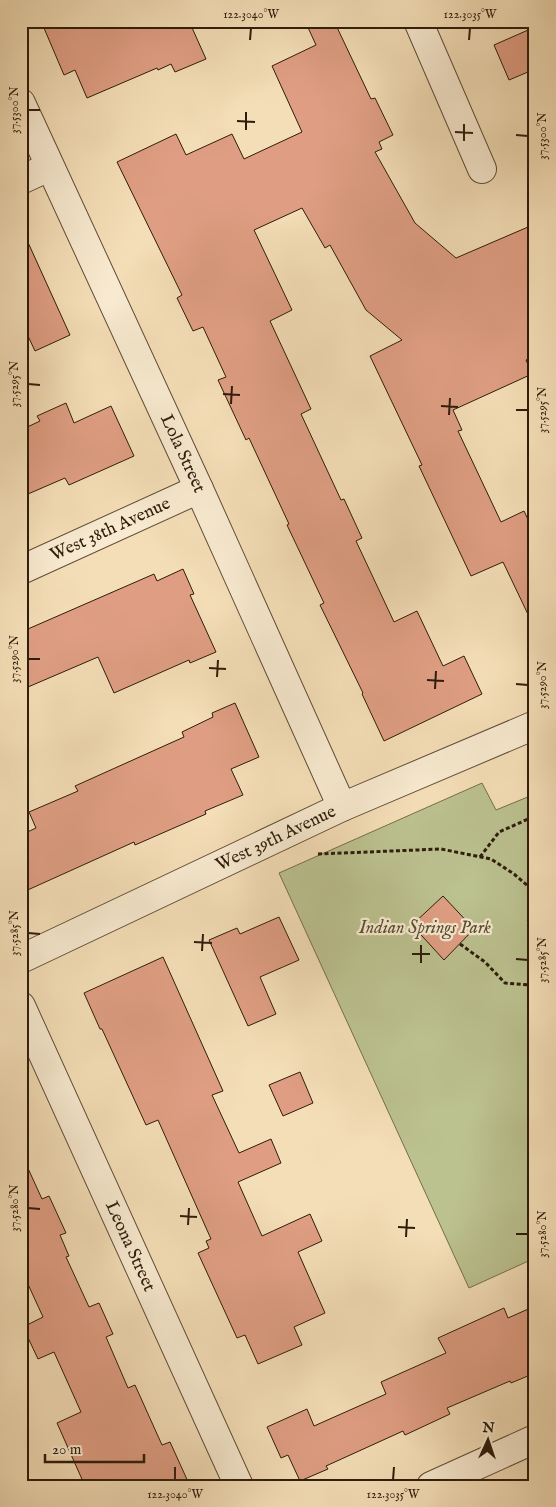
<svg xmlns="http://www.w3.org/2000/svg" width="556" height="1507" font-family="'IM FELL English',serif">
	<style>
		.green { fill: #bbc18f; stroke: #746e4d }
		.building { fill: #df9e83; stroke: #2e1c0b }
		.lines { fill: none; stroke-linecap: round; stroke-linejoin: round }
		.street-casing { stroke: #604c36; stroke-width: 30 }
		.path { stroke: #2e1c0b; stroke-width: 3; stroke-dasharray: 4 2.5; stroke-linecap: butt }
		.street { stroke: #f8ead0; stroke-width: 28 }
		.ticks { fill: none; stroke: #2e1c0b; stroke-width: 2 }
		.labels { text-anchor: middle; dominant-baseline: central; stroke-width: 4.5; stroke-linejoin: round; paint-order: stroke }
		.street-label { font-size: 18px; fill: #2e1c0b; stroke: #f8ead0 }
		.park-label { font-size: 18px; font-style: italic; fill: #584e33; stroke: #f8ead0 }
		.neatline { fill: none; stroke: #2e1c0b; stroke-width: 2 }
		.ticks-label { font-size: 12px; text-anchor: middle; fill: #2e1c0b }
	</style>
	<rect width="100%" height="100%" fill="#f4deb7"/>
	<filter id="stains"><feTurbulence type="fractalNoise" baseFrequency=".004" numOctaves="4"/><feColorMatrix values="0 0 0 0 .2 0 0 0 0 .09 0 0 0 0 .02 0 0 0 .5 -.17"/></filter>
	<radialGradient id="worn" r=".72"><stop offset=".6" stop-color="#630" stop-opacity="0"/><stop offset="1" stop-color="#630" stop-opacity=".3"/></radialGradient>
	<path class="green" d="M482 783 496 810 535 794V1258L469 1288 279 873Z"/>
	<g class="building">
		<path d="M41 21H189L206 59 175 72 171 64 158 70 157 68 87 98 75 70 64 75Z"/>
		<path d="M305 21H334L371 99 375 98 393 135 379 142 382 149 375 152 415 223 456 258 535 224V356L526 360 532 374 453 410 462 430 458 431 501 522 524 511 535 534V629L503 562 471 576 419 466 422 465 370 356 402 340 366 310 330 245 325 248 302 208 254 230 292 310 270 321 311 409 301 414 341 500 344 499 362 538 356 541 394 622 417 611 443 666 464 656 482 694 384 741 362 694 363 693 320 605 324 603 287 525 289 524 249 438 246 440 218 380 226 377 203 327 193 331 177 298 182 295 117 162 176 134 186 155 232 134 244 159 302 132 272 66 316 45Z"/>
		<path d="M535 27V69L509 80 494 45Z"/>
		<path d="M21 227 70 335 35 351 21 321Z"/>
		<path d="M66 403 74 423 111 406 134 456 69 485 65 478 21 497V430L40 421 37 416Z"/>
		<path d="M183 569 194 594 190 595 216 652 190 663 189 660 114 693 98 657 21 690V632L154 574 157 581Z"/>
		<path d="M235 703 259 757 231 769 243 795 205 811 206 814 135 845 134 842 21 893V835L36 828 29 812 78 791 75 786 184 737 182 732 213 717 212 713Z"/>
		<path d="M443 896 474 929 444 960 412 925Z"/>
		<path d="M279 917 299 960 260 977 276 1014 248 1026 209 940 237 928 240 934Z"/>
		<path d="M163 957 223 1091 212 1095 239 1153 271 1139 281 1163 238 1182 262 1236 310 1214 322 1241 298 1252 325 1313 294 1327 302 1345 258 1364 245 1335 237 1338 198 1253 209 1248 206 1241 211 1239 158 1120 146 1125 102 1029H100L84 993Z"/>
		<path d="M300 1072 313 1103 283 1116 269 1085Z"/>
		<path d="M21 1153 42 1199 49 1196 66 1233 60 1235 69 1256 66 1257 89 1307 99 1303 113 1334 106 1337 128 1388 135 1385 162 1445 170 1442 190 1486H85L57 1423 81 1412 54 1352 38 1359 23 1327 43 1317 21 1269Z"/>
		<path d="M535 1306V1373L511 1383 510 1381 447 1408 450 1414 405 1435 403 1431 326 1466 328 1469 300 1481 288 1455 281 1458 267 1427 307 1409 314 1426 386 1394 381 1382 446 1353 438 1338 504 1308 508 1318Z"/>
	</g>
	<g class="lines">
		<g class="street-casing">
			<g id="street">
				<path d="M418 21 482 169"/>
				<path id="s1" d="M21 103 199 489 342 807"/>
				<path d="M21 180 49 167"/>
				<path id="s2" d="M21 570 199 489"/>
				<path id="s3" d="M21 959 342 807 535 725"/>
				<path id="s4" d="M21 1006 239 1486"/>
				<path d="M431 1486 535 1439"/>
			</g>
		</g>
		<g class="path">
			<path d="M318 854 441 849 491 859 514 874 535 892"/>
			<path d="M480 857 499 832 535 816"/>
			<path d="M535 892 528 922 535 951"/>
			<path d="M460 944 485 962 505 983 530 985 535 971"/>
		</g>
		<use href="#street" class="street"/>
	</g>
	<path class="ticks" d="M250 40 251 28M469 40 470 28M28 110H40M237 121 255 122M246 130V112M455 132 473 133M516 135 528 136M464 141V124M28 384 40 385M223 394 240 395M231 404 232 386M441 406 458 407M516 410H528M449 415 450 398M28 659H40M209 668 226 669M217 677 218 660M427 680 444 681M516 684 528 685M435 689 436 671M28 933 40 934M194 942 212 943M202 951 203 934M412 954H430M516 959 528 960M421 963V945M28 1208 40 1209M180 1216 197 1217M188 1225 189 1208M398 1227 415 1228M516 1234H528M406 1237 407 1219M175 1480V1467M393 1480 394 1467"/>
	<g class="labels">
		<g class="street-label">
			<text stroke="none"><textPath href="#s1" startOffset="386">Lola Street</textPath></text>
			<text stroke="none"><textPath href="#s2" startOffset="98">West 38th Avenue</textPath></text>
			<text stroke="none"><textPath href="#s3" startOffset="282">West 39th Avenue</textPath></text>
			<text stroke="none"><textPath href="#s4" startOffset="264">Leona Street</textPath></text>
		</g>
		<g class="park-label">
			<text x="425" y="928">Indian Springs Park</text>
		</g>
	</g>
	<rect width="556" height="1507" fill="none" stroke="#f4deb7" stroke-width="55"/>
	<g transform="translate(488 1440) rotate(3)" stroke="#f8ead0" stroke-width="4" paint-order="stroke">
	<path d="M0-4L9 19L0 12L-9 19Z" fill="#2e1c0b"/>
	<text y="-8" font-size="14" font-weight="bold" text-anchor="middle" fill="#2e1c0b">N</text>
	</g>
	<path d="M45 1454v8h99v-8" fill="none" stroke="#2e1c0b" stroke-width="2.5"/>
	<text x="52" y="1454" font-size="15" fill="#2e1c0b" stroke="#f8ead0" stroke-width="4" paint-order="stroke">20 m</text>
	<rect x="28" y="28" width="500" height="1452" class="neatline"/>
	<g class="ticks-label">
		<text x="251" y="18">122.3040°W</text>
		<text x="470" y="18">122.3035°W</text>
		<text transform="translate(14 110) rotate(-90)" y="4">37.5300°N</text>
		<text transform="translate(542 136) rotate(-90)" y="4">37.5300°N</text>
		<text transform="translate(14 384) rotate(-90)" y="4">37.5295°N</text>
		<text transform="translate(542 410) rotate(-90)" y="4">37.5295°N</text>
		<text transform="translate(14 659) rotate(-90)" y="4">37.5290°N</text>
		<text transform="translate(542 685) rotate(-90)" y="4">37.5290°N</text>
		<text transform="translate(14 933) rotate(-90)" y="4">37.5285°N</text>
		<text transform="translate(542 960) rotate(-90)" y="4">37.5285°N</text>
		<text transform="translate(14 1208) rotate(-90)" y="4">37.5280°N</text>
		<text transform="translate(542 1234) rotate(-90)" y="4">37.5280°N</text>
		<text x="175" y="1498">122.3040°W</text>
		<text x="393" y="1498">122.3035°W</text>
	</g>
	<rect width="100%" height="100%" filter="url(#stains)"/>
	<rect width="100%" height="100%" fill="url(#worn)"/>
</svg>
